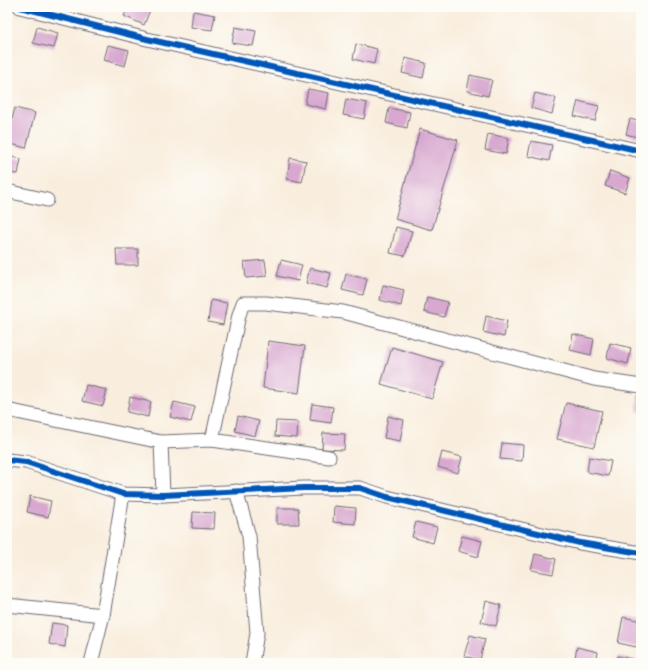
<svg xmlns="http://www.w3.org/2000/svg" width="648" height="670" font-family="'Gochi Hand',sans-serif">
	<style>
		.building { fill: #d8a8d0 }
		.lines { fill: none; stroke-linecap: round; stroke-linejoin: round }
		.minor-casing { stroke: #6d6974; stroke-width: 15 }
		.minor { stroke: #fff; stroke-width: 13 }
		.cycleway-casing { stroke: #fdfcf7; stroke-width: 8 }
		.cycleway { stroke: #0057b8; stroke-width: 6 }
	</style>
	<rect width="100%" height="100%" fill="#fdfcf7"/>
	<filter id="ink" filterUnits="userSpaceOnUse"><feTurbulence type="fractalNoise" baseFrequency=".025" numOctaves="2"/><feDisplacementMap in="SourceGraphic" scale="8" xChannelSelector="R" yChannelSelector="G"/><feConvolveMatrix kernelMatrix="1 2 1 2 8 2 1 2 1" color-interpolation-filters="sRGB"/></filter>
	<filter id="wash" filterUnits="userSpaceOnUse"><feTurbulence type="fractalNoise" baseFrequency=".012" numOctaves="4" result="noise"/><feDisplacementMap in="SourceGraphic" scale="16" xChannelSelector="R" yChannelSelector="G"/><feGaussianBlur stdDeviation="0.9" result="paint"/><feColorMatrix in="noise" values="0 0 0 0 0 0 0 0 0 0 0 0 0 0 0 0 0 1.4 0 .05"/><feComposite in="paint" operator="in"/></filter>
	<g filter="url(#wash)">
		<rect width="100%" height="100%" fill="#f9eede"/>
		<g id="blocks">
			<g class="building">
				<path d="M128 7H143L150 10 144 25 124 16Z"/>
				<path d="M193 11 215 15 212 30 191 27Z"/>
				<path d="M37 27 58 33 54 48 33 43Z"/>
				<path d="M235 27 256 31 253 46 232 43Z"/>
				<path d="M356 44 377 49 374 64 353 59Z"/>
				<path d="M108 45 129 50 125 66 104 60Z"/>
				<path d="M405 58 426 63 423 78 402 73Z"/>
				<path d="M470 75 492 80 488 96 467 91Z"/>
				<path d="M308 89 329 93 326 109 305 104Z"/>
				<path d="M535 93 556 98 552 114 531 108Z"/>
				<path d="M346 99 367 103 364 119 343 115Z"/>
				<path d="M578 101 599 106 595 121 574 116Z"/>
				<path d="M15 108 35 113 26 148 7 143V137Z"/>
				<path d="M389 108 410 112 407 128 386 123Z"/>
				<path d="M630 119 641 122V138L626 134Z"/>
				<path d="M420 129 458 140 432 230 395 219Z"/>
				<path d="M488 134 509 138 506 154 485 150Z"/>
				<path d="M531 141 552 145 549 161 528 156Z"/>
				<path d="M7 156 21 159 18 174 7 173Z"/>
				<path d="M290 158 306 161 302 182 287 179Z"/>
				<path d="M610 171 630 178 625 193 605 186Z"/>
				<path d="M396 227 412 231 405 256 390 253Z"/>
				<path d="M116 249H138V265H117Z"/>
				<path d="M265 260 267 276 246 278 244 262Z"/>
				<path d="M281 260 302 265 298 281 277 276Z"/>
				<path d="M310 268 331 273 327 288 306 283Z"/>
				<path d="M346 274 367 279 363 295 342 290Z"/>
				<path d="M383 285 404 290 401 306 380 300Z"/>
				<path d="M427 297 448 302 444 317 424 312Z"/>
				<path d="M211 300 227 303 223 325 208 322Z"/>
				<path d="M486 316 507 321 504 337 483 332Z"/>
				<path d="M573 334 594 339 591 355 570 350Z"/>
				<path d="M268 341 305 346 299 393 263 388Z"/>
				<path d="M610 343 631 348 628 364 607 358Z"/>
				<path d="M392 347 443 362 432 399 381 384Z"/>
				<path d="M86 385 107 390 103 406 82 401Z"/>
				<path d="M638 395 641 396V412L637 411Z"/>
				<path d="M130 397 151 402 148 417 127 412Z"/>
				<path d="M174 402 195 407 191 422 170 417Z"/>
				<path d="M566 403 602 411 594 447 557 439Z"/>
				<path d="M312 404 333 407 331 423 310 420Z"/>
				<path d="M238 416 259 421 255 436 235 431Z"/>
				<path d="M388 416 404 420 400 441 384 438Z"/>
				<path d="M276 421 298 422 297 438 275 436Z"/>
				<path d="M323 433 345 434 344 450 322 449Z"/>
				<path d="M502 443 523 445 522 461 500 459Z"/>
				<path d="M442 452 462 457 458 473 438 467Z"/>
				<path d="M589 457 611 461 608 476 587 472Z"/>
				<path d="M30 496 51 501 48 517 27 512Z"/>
				<path d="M334 506 356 508 355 524 333 522Z"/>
				<path d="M277 508H298L299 524H277Z"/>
				<path d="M193 512 215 513 214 529 192 528Z"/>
				<path d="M416 522 437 527 433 543 412 537Z"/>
				<path d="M462 536 482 541 478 557 458 551Z"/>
				<path d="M535 554 556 559 553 574 531 570Z"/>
				<path d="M486 601 501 605 496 626 481 622Z"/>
				<path d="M623 617 641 621V648L618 643Z"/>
				<path d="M52 623 67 625 65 647 49 644Z"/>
				<path d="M470 635 485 639 480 660 464 656Z"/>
				<path d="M577 647 598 652 596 663H574Z"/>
				<path d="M618 656 639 661 638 663H616Z"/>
			</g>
		</g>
	</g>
	<g filter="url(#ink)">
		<use href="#blocks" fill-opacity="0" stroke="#6d6974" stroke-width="1"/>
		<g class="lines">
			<g class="minor-casing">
				<g id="minor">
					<path d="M20 7 147 39 641 151"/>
					<path d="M7 191 47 200"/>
					<path d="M7 410 161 442 212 440 329 457"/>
					<path d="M212 440 239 315 243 303H266L343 312 594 379 641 386"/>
					<path d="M161 442 163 495"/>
					<path d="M7 460 26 462 123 494 163 495 304 488H360L387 497 580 543 641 553"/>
					<path d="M236 491 249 536 257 633 252 663"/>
					<path d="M7 605 103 615"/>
					<path d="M91 663 103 615 123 494"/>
				</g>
			</g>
			<use href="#minor" class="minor"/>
			<g class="cycleway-casing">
				<g id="cycleway">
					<path d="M20 7 147 39 641 151"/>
					<path d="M7 460 26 462 123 494 163 495 304 488H360L387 497 580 543 641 553"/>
				</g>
			</g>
			<use href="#cycleway" class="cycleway"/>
		</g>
	</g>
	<rect width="648" height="670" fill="none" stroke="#fdfcf7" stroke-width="24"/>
</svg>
